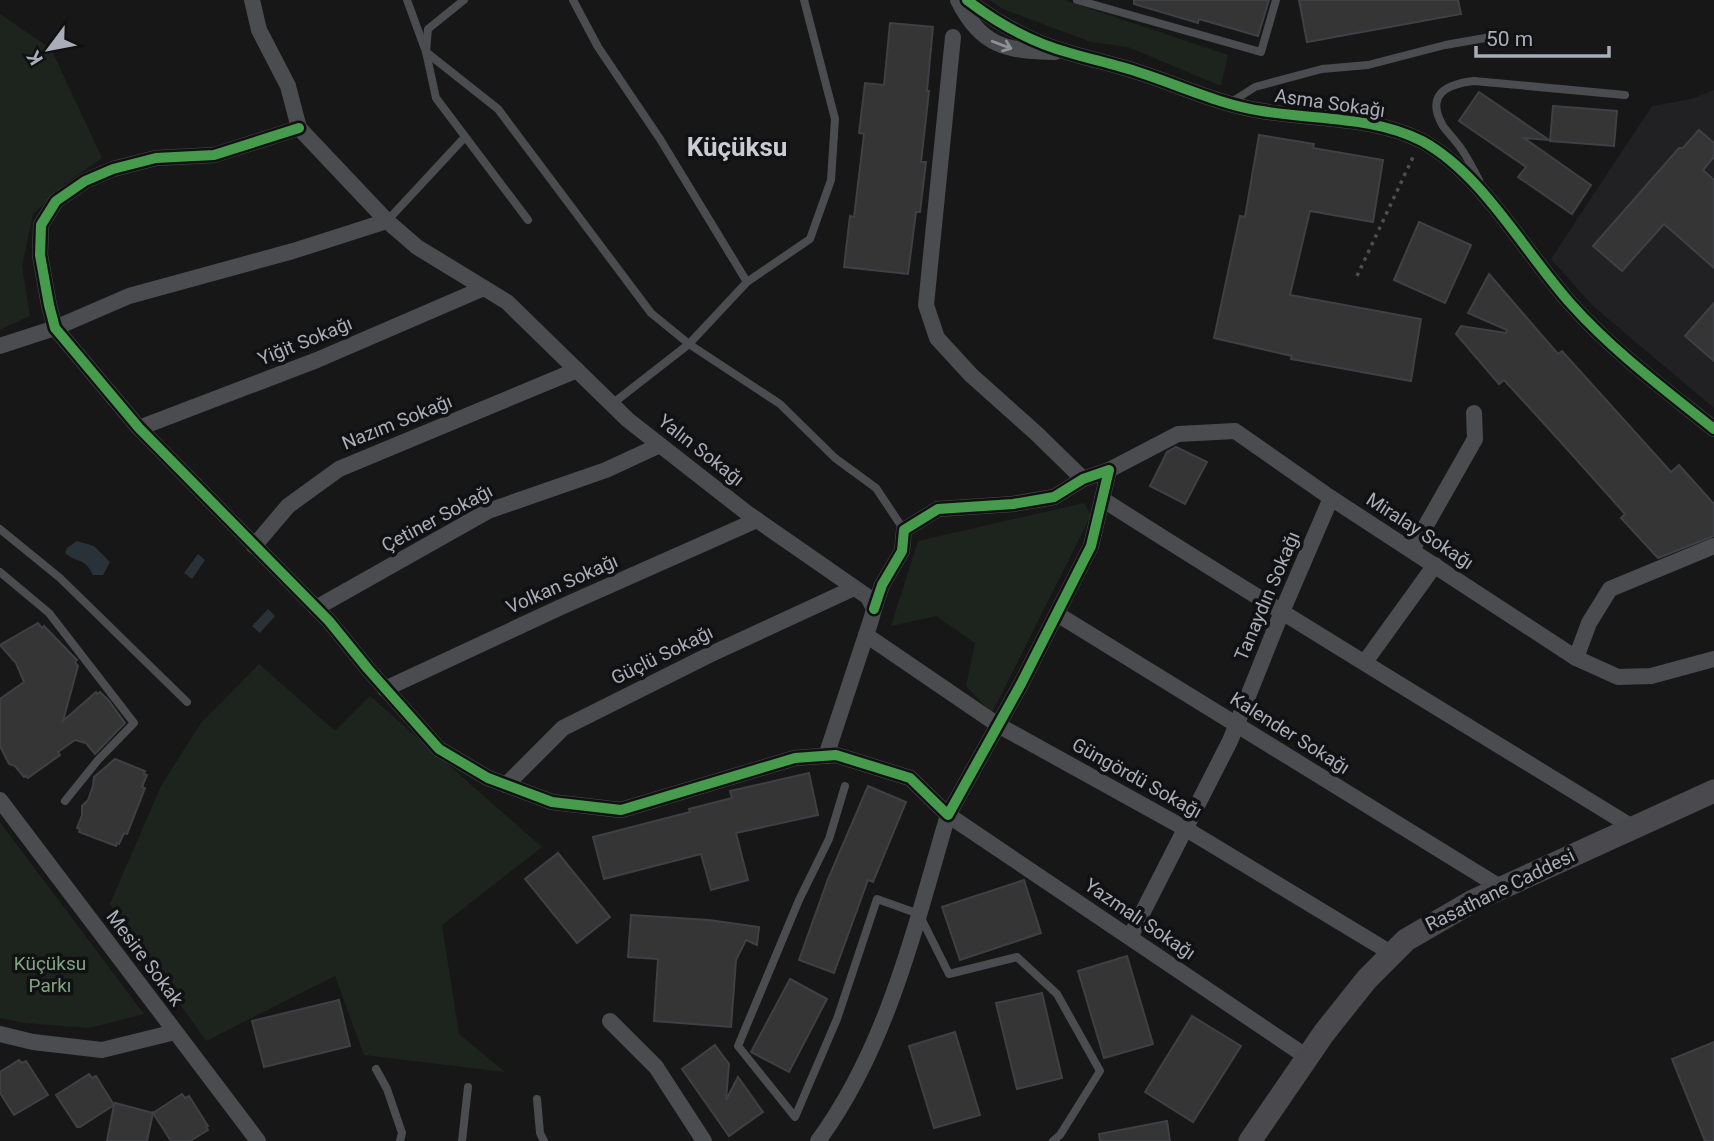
<svg xmlns="http://www.w3.org/2000/svg" width="1714" height="1141" font-family="Roboto,sans-serif">
	<style>
		.built { fill: #212123 }
		.green { fill: #1d241e }
		.water { fill: #2a3239 }
		.building { fill: #353536; stroke: #3f4043; stroke-width: 2 }
		.lines { fill: none; stroke-linecap: round; stroke-linejoin: round }
		.path { stroke: #4d4e52; stroke-width: 3.5; stroke-dasharray: 3.5 5; stroke-linecap: butt }
		.lane { stroke: #4b4c50; stroke-width: 8 }
		.street { stroke: #4b4c50; stroke-width: 16 }
		.secondary { stroke: #4a4a4e; stroke-width: 23 }
		.cycleway-casing { stroke: #111113; stroke-width: 15 }
		.cycleway { stroke: #469c4c; stroke-width: 10 }
		.oneway { stroke: #8c9099 }
		.labels { text-anchor: middle; dominant-baseline: central; stroke-width: 7; stroke-linejoin: round; paint-order: stroke }
		.street-label { font-size: 19px; fill: #a8adb8; stroke: #111113 }
		.park-label { font-size: 19px; fill: #7fa381; stroke: #111113 }
		.district-label { font-size: 26px; font-weight: bold; fill: #c9ccd4; stroke: #111113 }
	</style>
	<rect width="100%" height="100%" fill="#171717"/>
	<path class="built" d="M1714 90V408L1593 306 1551 259 1652 106 1691 99Z"/>
	<g class="green">
		<path d="M989 0H1064L1228 55 1221 86 1128 47 1091 42 1003 9Z"/>
		<path d="M0 14 51 49 102 158 65 184 33 214 22 266 30 316 0 330Z"/>
		<path d="M1084 503 1091 515 992 713 966 686 975 643 936 616 891 626 918 541Z"/>
		<path d="M259 664 335 731 370 696 542 847 442 925 459 1034 505 1072 364 1055 335 976 206 1041 110 904 161 786 201 723Z"/>
		<path d="M0 822 144 1014 90 1028 25 1023 0 1018Z"/>
	</g>
	<g class="water">
		<path d="M77 541 94 546 110 562 103 575H93C85 557 76 563 65 553L67 548Z"/>
		<path d="M198 554 205 560 192 579 184 573Z"/>
		<path d="M268 609 275 616 260 633 252 626Z"/>
	</g>
	<g class="building">
		<path d="M1134 0H1269L1258 36 1199 19 1198 23 1134 4Z"/>
		<path d="M1299 0H1458L1461 14 1307 42Z"/>
		<path d="M890 23 933 27 927 91H929L921 162H926L920 212H916L908 274 844 267 850 216 854 217 864 134 859 133 865 83 884 85Z"/>
		<path d="M1479 92 1549 140 1524 138 1591 185 1572 214 1518 177 1526 167 1459 121Z"/>
		<path d="M1553 106 1617 111 1614 146 1550 141Z"/>
		<path d="M1699 130 1714 143V157L1703 170 1714 180V268L1664 224 1622 271 1593 246 1679 148H1683Z"/>
		<path d="M1259 135 1314 144 1313 148 1383 160 1373 222 1310 211 1290 295 1421 319 1411 381 1291 359 1292 356 1214 338 1240 216 1245 217Z"/>
		<path d="M1419 222 1471 245 1445 303 1394 280Z"/>
		<path d="M1489 274 1558 354 1562 351 1671 472 1679 465 1714 504V536L1658 558 1621 518 1625 514 1558 439 1504 380 1499 384 1456 334 1461 326 1506 333 1507 330 1468 313Z"/>
		<path d="M1714 303V361L1685 336Z"/>
		<path d="M1176 447 1207 462 1185 504 1150 486 1167 452Z"/>
		<path d="M38 623 42 628 44 626 77 660 75 662 78 666 63 721 96 692 97 694 100 692 109 701 125 723 95 754 86 743 75 740 58 752 60 755 28 778 26 776 24 777 15 766 9 764 0 746V699L24 682 16 663 0 645Z"/>
		<path d="M115 759 145 771 144 774 147 775 142 787 145 788 127 834 124 833 119 844 117 843 116 846 79 832 80 829 77 828 82 815V806L88 800 93 786 94 777Z"/>
		<path d="M809 773 818 815 736 833 748 880 711 890 701 854 604 879 593 837 690 812 689 809 732 798 730 791Z"/>
		<path d="M868 786 906 802 873 882 868 880 834 973 799 960 828 879Z"/>
		<path d="M558 853 610 917 577 943 525 879Z"/>
		<path d="M1024 880 1041 933 960 960 942 907Z"/>
		<path d="M631 915 709 920 759 927 757 945 746 940 736 960 731 1027 654 1021 658 959 628 957Z"/>
		<path d="M1127 956 1153 1044 1104 1058 1078 971Z"/>
		<path d="M790 979 827 999 789 1072 751 1052Z"/>
		<path d="M1042 993 1062 1078 1017 1089 996 1003Z"/>
		<path d="M339 1000 350 1046 264 1067 252 1021Z"/>
		<path d="M1192 1016 1241 1046 1193 1122 1145 1092Z"/>
		<path d="M955 1032 980 1115 934 1128 909 1046Z"/>
		<path d="M1714 1042V1141H1705L1672 1059Z"/>
		<path d="M715 1045 729 1064 726 1100 738 1077 763 1112 729 1136 682 1069Z"/>
		<path d="M19 1060 22 1063 26 1061 48 1095 14 1115 0 1093V1072Z"/>
		<path d="M89 1074 92 1078 96 1076 114 1105 115 1103 153 1113 182 1094 185 1098 189 1096 208 1126 206 1127 208 1130 190 1141H171L153 1113 147 1141H107L114 1105 80 1127H77L56 1095Z"/>
		<path d="M1167 1121 1170 1141H1100L1099 1134Z"/>
	</g>
	<g class="lines">
		<path class="path" d="M1357 276 1414 155"/>
		<g class="lane">
			<path d="M407 0 426 52 498 109 651 313 689 344 780 404 835 458 876 488 904 530"/>
			<path d="M464 0 428 29 426 52 436 98 528 220"/>
			<path d="M573 0 598 47 660 139 747 282"/>
			<path d="M1077 0 1261 52 1276 0"/>
			<path d="M1230 103 1255 87 1322 69 1368 65 1445 45 1491 37"/>
			<path d="M1479 180C1473 169 1468 158 1460 147 1455 140 1448 133 1443 126 1425 95 1446 84 1474 81L1625 95"/>
			<path d="M387 221 465 137"/>
			<path d="M612 404 689 344 747 282 810 239 831 180 835 119 804 0"/>
			<path d="M0 529 60 578 187 702"/>
			<path d="M0 572 49 613 134 723 98 760 65 801"/>
			<path d="M845 786 829 839 799 900 738 1046 795 1117 837 1019 877 899 919 914 949 974 1017 957 1057 994 1100 1071 1060 1135 1053 1141"/>
			<path d="M376 1069 387 1089 402 1133 400 1141"/>
			<path d="M537 1099 540 1133 544 1141"/>
			<path d="M462 1141 468 1087"/>
		</g>
		<g class="street">
			<path d="M252 0 259 30 288 86 299 128 387 221 417 247 507 302 628 420 747 513 868 597 874 609 871 620 826 756"/>
			<path d="M958 0C981 47 1007 51 1055 52"/>
			<path d="M967 0C997 23 1033 43 1070 53 1094 60 1118 65 1141 73 1181 86 1221 105 1262 111 1314 120 1374 116 1422 141 1483 174 1525 253 1571 304 1613 351 1664 389 1714 429"/>
			<path d="M953 37 926 305 937 338 971 375 1037 434 1083 479"/>
			<path d="M299 128 214 155 156 158 113 169 85 181 56 201 41 225 40 255 49 305 55 328 139 428 329 621 368 669 439 749 488 778 552 802 621 810 795 758 836 755 910 778 948 815 1021 684 1091 546 1109 470 1083 479 1054 497 1013 504 938 509 904 530 902 551 882 585 874 609"/>
			<path d="M0 346 55 328 129 296 293 251 387 221"/>
			<path d="M139 428 317 360 484 288"/>
			<path d="M1109 470 1178 434 1235 431 1331 498 1576 658 1618 677 1651 676 1714 659"/>
			<path d="M1102 499C1277 611 1455 718 1632 827"/>
			<path d="M254 546 288 506 339 469 577 370"/>
			<path d="M1412 550 1475 439 1474 413"/>
			<path d="M316 608 488 511 606 470 660 445"/>
			<path d="M1057 614 1500 887"/>
			<path d="M866 635 998 725 1186 829 1391 953"/>
			<path d="M1576 658 1589 623 1610 589 1714 546"/>
			<path d="M1365 662 1435 565"/>
			<path d="M385 689 561 607 757 520"/>
			<path d="M506 785 563 728 709 655 854 588"/>
			<path d="M0 800 258 1141"/>
			<path d="M1130 937 1230 741 1281 614 1331 498"/>
			<path d="M610 1021 656 1067 704 1141"/>
			<path d="M0 1034 33 1042 102 1050 175 1032"/>
			<path d="M818 1141C888 1046 915 926 948 815L1307 1057"/>
		</g>
		<path class="secondary" d="M1250 1141 1324 1033 1367 979 1406 940 1473 901 1714 791"/>
		<g class="cycleway-casing">
			<g id="cycleway">
				<path d="M967 0C997 23 1033 43 1070 53 1094 60 1118 65 1141 73 1181 86 1221 105 1262 111 1314 120 1374 116 1422 141 1483 174 1525 253 1571 304 1613 351 1664 389 1714 429"/>
				<path d="M299 128 214 155 156 158 113 169 85 181 56 201 41 225 40 255 49 305 55 328 139 428 329 621 368 669 439 749 488 778 552 802 621 810 795 758 836 755 910 778 948 815 1021 684 1091 546 1109 470 1083 479 1054 497 1013 504 938 509 904 530 902 551 882 585 874 609"/>
			</g>
		</g>
		<use href="#cycleway" class="cycleway"/>
	</g>
	<defs><path id="oneway-shaft" d="M-6 0H5M1.5-3L5.5 0L1.5 3" fill="none" stroke-width="1.6" stroke-linecap="round" stroke-linejoin="round" transform="scale(1.75)"/></defs>
	<use class="oneway" href="#oneway-shaft" transform="translate(1002 45) rotate(21)"/>
	<g class="labels">
		<g class="street-label">
			<text transform="translate(1330 103) rotate(8)">Asma Sokağı</text>
			<text transform="translate(305 341) rotate(-22)">Yiğit Sokağı</text>
			<text transform="translate(397 422) rotate(-22)">Nazım Sokağı</text>
			<text transform="translate(701 450) rotate(38)">Yalın Sokağı</text>
			<text transform="translate(437 518) rotate(-28)">Çetiner Sokağı</text>
			<text transform="translate(1420 531) rotate(33)">Miralay Sokağı</text>
			<text transform="translate(562 584) rotate(-24)">Volkan Sokağı</text>
			<text transform="translate(1267 596) rotate(-67)">Tanaydın Sokağı</text>
			<text transform="translate(662 655) rotate(-26)">Güçlü Sokağı</text>
			<text transform="translate(1290 733) rotate(32)">Kalender Sokağı</text>
			<text transform="translate(1137 778) rotate(29)">Güngördü Sokağı</text>
			<text transform="translate(1500 890) rotate(-26)">Rasathane Caddesi</text>
			<text transform="translate(1140 919) rotate(34)">Yazmalı Sokağı</text>
			<text transform="translate(145 958) rotate(53)">Mesire Sokak</text>
		</g>
		<g class="park-label">
			<text x="50" y="963">Küçüksu<tspan x="50" dy="22">Parkı</tspan></text>
		</g>
		<g class="district-label">
			<text x="737" y="147">Küçüksu</text>
		</g>
	</g>
	<g transform="translate(49 49) rotate(238)" stroke="#111113" stroke-width="5" paint-order="stroke">
	<path d="M0-5L12 26L0 18L-12 26Z" fill="#a8adb8"/>
	<text y="-10" font-size="19" font-weight="bold" text-anchor="middle" fill="#a8adb8">K</text>
	</g>
	<path d="M1476 46v10h133v-10" fill="none" stroke="#a8adb8" stroke-width="3.5"/>
	<text x="1486" y="46" font-size="21" fill="#a8adb8" stroke="#111113" stroke-width="5" paint-order="stroke">50 m</text>
</svg>
